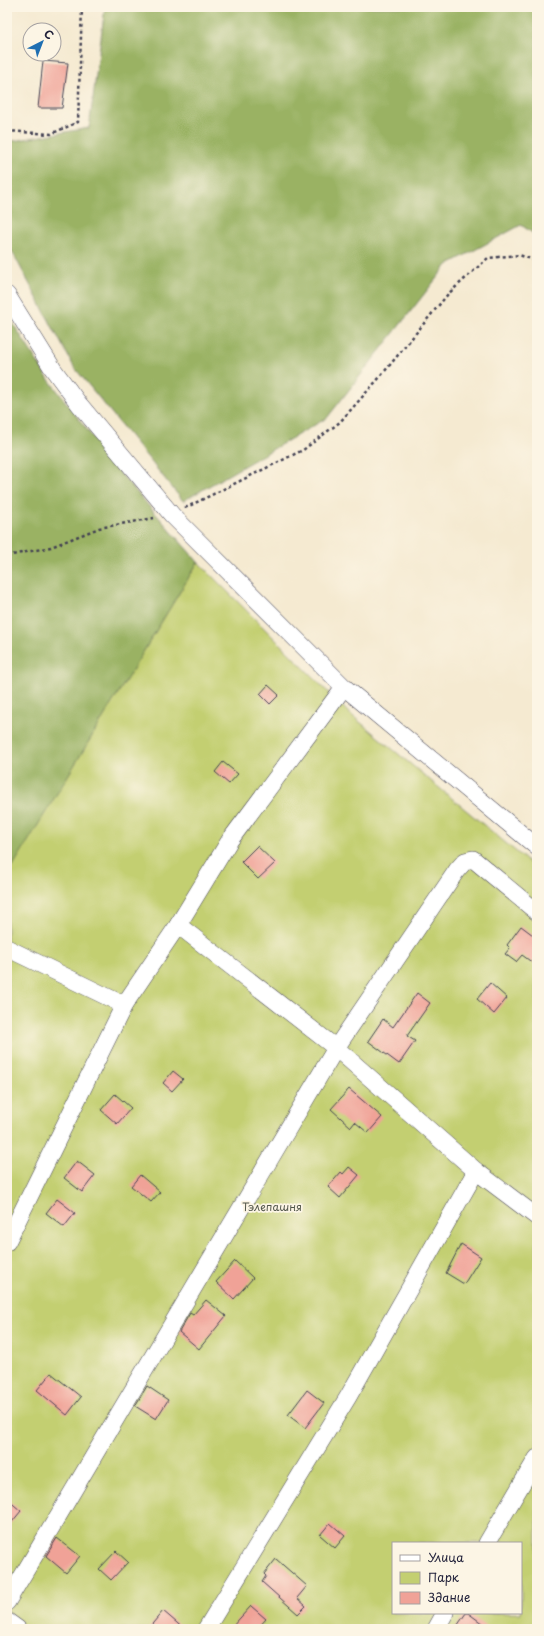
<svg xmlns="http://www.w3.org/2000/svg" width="544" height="1636" font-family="'Playpen Sans',sans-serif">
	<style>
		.green { fill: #c3cf71; stroke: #727856; fill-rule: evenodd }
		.forest { fill: #9ab263; stroke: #5e6a4f }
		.building { fill: #f0a297 }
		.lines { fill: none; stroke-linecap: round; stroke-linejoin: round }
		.minor-casing { stroke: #424052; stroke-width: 18 }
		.path { stroke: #424052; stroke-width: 2.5; stroke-dasharray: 3 3; stroke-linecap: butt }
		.minor { stroke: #fff; stroke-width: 17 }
		.labels { text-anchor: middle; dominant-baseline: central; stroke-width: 3.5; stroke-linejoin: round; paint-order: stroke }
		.park-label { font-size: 11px; fill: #52564b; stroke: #fcf5e5 }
	</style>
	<rect width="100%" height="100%" fill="#fcf5e5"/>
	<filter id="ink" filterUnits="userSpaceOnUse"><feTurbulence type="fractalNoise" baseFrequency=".025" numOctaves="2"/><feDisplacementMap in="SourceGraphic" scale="8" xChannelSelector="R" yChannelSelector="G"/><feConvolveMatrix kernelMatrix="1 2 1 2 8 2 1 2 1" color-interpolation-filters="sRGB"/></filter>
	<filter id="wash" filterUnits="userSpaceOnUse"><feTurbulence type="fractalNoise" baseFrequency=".012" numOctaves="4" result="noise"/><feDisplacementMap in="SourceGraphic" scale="16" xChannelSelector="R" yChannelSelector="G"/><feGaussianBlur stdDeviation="0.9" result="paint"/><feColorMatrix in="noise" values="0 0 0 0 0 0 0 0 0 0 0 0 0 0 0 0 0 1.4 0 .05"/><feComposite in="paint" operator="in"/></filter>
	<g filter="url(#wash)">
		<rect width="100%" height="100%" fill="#f5ead1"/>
		<path class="green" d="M198 562 349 713 537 869V1629H7V863L13 865ZM393 1543H521V1613H393Z"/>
		<g class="forest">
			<path d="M105 7H537V236L521 225 447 265 327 418 183 501 74 367 7 242V142L89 128Z"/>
			<path d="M7 314 47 377 119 472 198 562 13 866 7 863Z"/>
		</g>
		<g id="blocks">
			<g class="building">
				<path d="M43 61 68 63 62 108H38Z"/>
				<path d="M268 685 279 695 270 704 260 694Z"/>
				<path d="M223 762 238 774 229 784 215 772Z"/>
				<path d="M257 846 275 863 258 879 241 862Z"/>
				<path d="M521 926 537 938V966L522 955 516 962 505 954 510 948 507 945Z"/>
				<path d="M490 983 507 998 494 1014 477 999Z"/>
				<path d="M417 993 430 1003 407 1036 415 1041 399 1064 368 1041 383 1019 393 1027Z"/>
				<path d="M173 1071 183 1079 172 1091 163 1083Z"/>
				<path d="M349 1089 382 1117 368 1133 355 1122 351 1127 331 1109Z"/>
				<path d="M115 1094 131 1108 117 1124 101 1110Z"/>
				<path d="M77 1161 95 1175 82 1192 64 1178Z"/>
				<path d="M349 1167 359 1175 340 1198 328 1187 341 1172 343 1174Z"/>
				<path d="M140 1175 160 1192 151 1202 131 1186Z"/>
				<path d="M57 1199 75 1213 64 1227 46 1213Z"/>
				<path d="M461 1244 481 1257 464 1284 446 1273Z"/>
				<path d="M235 1261 253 1278 234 1299 216 1282Z"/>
				<path d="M206 1300 226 1316 199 1349 179 1332 190 1313 193 1315Z"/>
				<path d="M51 1373 81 1397 67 1415 37 1390Z"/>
				<path d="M147 1386 168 1400 156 1419 135 1406Z"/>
				<path d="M307 1390 324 1403 305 1428 288 1415Z"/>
				<path d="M7 1499 21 1511 7 1528Z"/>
				<path d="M330 1523 345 1536 335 1548 320 1535Z"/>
				<path d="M57 1538 80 1556 66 1573 46 1556Z"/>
				<path d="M116 1551 128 1562 111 1580 99 1569Z"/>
				<path d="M276 1559 307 1586 297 1598 306 1606 298 1614 262 1582 266 1576 264 1574Z"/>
				<path d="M251 1606 266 1619 257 1629H230Z"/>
				<path d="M163 1611 184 1629H148Z"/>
				<path d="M466 1613H468L490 1629H455Z"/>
			</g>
		</g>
	</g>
	<g filter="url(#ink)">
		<use href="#blocks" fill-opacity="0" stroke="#424052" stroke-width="1"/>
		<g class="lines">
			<g class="minor-casing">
				<g id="minor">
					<path d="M7 295 53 369 79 404 172 515 344 687 537 847"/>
					<path d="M178 925 336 1048 476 1171 537 1217"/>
					<path d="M7 948 124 1005"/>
					<path d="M7 1242 124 1005 178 925 230 840 344 687"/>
					<path d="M487 1543 537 1458"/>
					<path d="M7 1602 336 1048 457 870 465 861 473 859 537 912"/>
					<path d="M7 1621 18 1629"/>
					<path d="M206 1629 348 1397 476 1171"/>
					<path d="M436 1629 445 1613"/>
				</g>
			</g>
			<g class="path">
				<path d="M7 131 51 134 78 122 82 7"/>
				<path d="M185 508 303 450 340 422 380 377 448 294 488 258 519 255 537 261"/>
				<path d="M7 556 51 547 99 528 154 518"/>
			</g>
			<use href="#minor" class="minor"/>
		</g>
	</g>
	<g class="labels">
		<g class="park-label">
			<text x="272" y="1206">Тэлепашня</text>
		</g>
	</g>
	<rect width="544" height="1636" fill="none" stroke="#fcf5e5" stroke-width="24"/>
	<rect x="392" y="1542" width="130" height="72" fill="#fcf5e5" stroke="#a5a1a1"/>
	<rect x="400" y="1555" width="20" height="6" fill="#ffffff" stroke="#a5a1a1"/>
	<text x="428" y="1562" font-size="12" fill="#22223b">Улица</text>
	<rect x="400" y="1572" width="20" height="12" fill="#c3cf71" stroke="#a5a1a1"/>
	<text x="428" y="1582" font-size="12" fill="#22223b">Парк</text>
	<rect x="400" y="1592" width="20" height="12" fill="#f0a297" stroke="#a5a1a1"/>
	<text x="428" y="1602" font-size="12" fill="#22223b">Здание</text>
	<g transform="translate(42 42) rotate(42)"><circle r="19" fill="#fcf5e5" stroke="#a5a1a1"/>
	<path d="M0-3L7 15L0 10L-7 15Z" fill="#1f6fb2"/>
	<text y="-6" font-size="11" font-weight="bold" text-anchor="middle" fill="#22223b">С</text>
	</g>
</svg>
